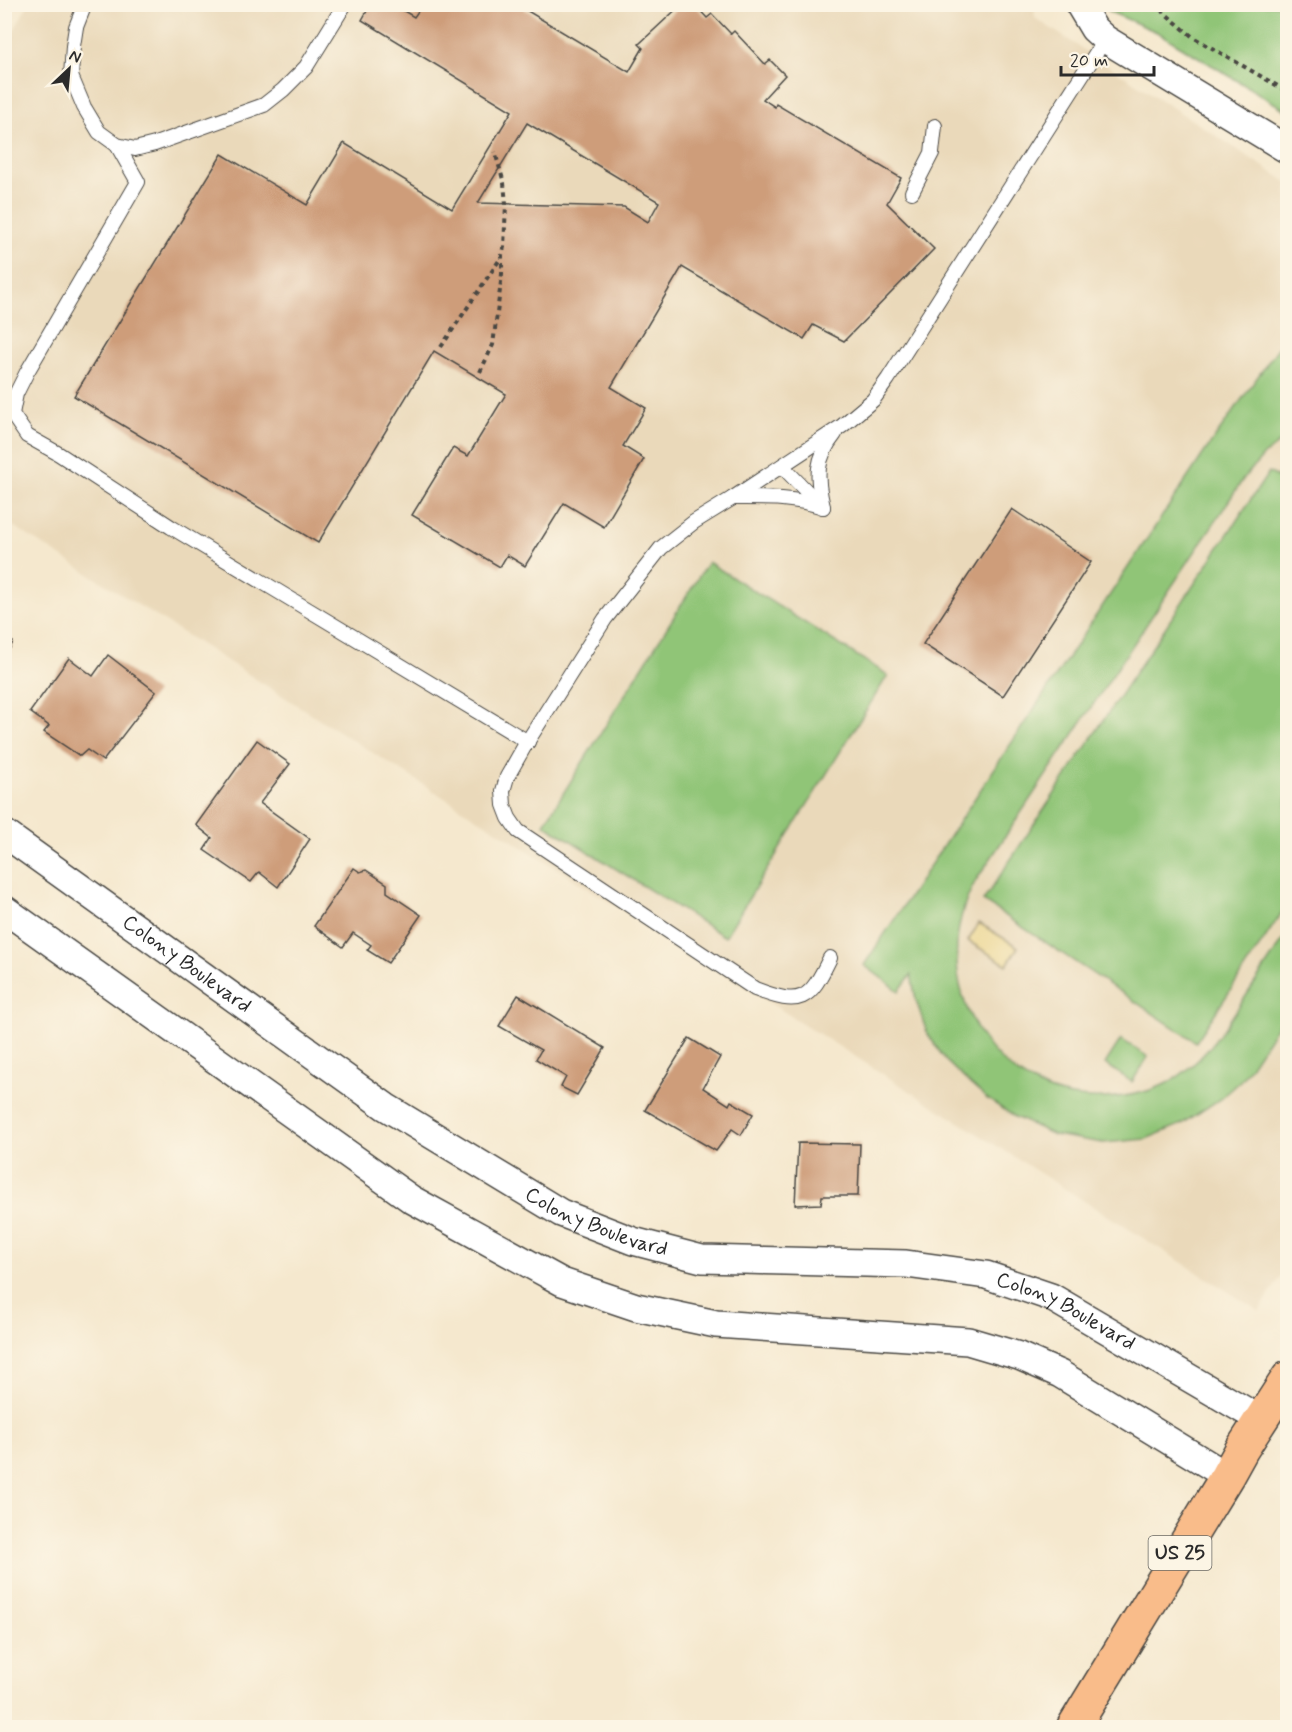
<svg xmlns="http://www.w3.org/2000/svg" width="1292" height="1732" font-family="Mynerve,sans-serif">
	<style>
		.built { fill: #ead9ba }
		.green { fill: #90c577; stroke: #5e7851; stroke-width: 1.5 }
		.sand { fill: #eeda9e; stroke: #8c8264; stroke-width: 1.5 }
		.building { fill: #ce9d7a; fill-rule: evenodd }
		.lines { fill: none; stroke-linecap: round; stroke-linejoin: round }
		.lane-casing { stroke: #494743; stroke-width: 16 }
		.street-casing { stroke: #494743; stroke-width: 30 }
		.primary-casing { stroke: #494743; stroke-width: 36 }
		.path { stroke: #494743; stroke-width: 4; stroke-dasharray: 4.5 4.5; stroke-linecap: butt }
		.lane { stroke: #fff; stroke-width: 14 }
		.street { stroke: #fff; stroke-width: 27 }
		.primary { stroke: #f9bc8a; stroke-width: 33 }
		.labels { text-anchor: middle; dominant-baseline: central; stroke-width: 6; stroke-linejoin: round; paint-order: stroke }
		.shield { fill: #fcf5e5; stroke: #6a6863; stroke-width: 1.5 }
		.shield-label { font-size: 20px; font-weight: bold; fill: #2b2b2b }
		.street-label { font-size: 21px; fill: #2b2b2b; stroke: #fcf5e5 }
	</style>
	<rect width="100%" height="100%" fill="#fcf5e5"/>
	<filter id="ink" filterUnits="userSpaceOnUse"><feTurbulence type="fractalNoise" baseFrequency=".0167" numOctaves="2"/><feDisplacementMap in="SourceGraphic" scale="12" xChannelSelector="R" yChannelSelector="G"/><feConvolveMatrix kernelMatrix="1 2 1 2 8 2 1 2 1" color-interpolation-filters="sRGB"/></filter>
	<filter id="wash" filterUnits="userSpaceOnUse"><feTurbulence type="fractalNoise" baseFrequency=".008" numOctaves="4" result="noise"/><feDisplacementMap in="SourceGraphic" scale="24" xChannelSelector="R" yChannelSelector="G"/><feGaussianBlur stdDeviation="1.35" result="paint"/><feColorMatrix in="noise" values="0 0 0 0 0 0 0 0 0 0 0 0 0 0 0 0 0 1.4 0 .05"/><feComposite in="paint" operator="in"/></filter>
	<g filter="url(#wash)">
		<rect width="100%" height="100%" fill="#f5e8ce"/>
		<path class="built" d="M28 5H1034L1035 18 1287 182V1267L1259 1311 5 521 4 47Z"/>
		<g class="green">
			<path d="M1104 5H1287V111L1157 32 1110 12Z"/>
			<path d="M1285 338 1288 340 1287 437 1265 454 1244 478 975 882C922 979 990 1103 1103 1098 1126 1097 1149 1093 1169 1082 1203 1063 1221 1033 1242 1002 1257 979 1272 957 1287 934V1011L1242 1079 1220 1099 1182 1124 1146 1139 1103 1143 1054 1135 1015 1117 986 1098 970 1084 946 1061 927 1033 916 1000 911 975 899 991 864 965 1204 453Z"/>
			<path d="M1269 472 1288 484 1287 905 1196 1042 983 901Z"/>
			<path d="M708 562 888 675 725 937 544 824Z"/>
			<path d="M1121 1039 1148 1057 1132 1082 1105 1064Z"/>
		</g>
		<path class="sand" d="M979 923 1018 947 1007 965 968 941Z"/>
		<g id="blocks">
			<g class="building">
				<path d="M371 4H392L414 17 423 4H516L629 72 643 48 639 44 682 4H694L707 18 712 14 731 34 734 31 765 64 770 60 785 75 763 99 775 107 776 104 901 178 887 203 934 249 844 341 813 325 804 339 682 267 611 387 646 408 623 446 644 459 604 527 564 503 525 566 507 555 500 567 412 515 453 448 468 456 506 394 434 351 318 543 74 396 222 154 307 205 344 143 452 209 512 111 362 20ZM527 123 659 202 648 222 624 207 478 203Z"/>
				<path d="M1012 509 1091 562 1003 696 923 644Z"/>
				<path d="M4 637 13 642 4 660Z"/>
				<path d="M108 655 156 692 103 761 87 750 80 756 44 732 49 726 30 712 69 658 93 676Z"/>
				<path d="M257 740 290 764 260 803 310 839 278 887 259 872 251 882 204 850 212 838 196 825Z"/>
				<path d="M354 868 360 872 366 870 387 884V892L421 915 388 963 367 950 371 945 353 933 343 947 314 926Z"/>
				<path d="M518 995 605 1048 577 1095 561 1087 566 1077 536 1059 541 1050 499 1026Z"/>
				<path d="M689 1038 720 1057 703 1088 729 1105 731 1101 753 1114 741 1135 732 1129 716 1151 645 1110Z"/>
				<path d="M798 1143 860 1144 858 1196H822L821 1204 795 1205Z"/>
			</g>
		</g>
	</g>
	<g filter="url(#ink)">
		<use href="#blocks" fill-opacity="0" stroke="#494743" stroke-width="1.5"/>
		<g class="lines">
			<g class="lane-casing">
				<g id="lane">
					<path d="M85 4 76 27 73 46 71 76 84 107 99 132 117 145 135 149 155 144 264 105 283 90 306 67 345 4"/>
					<path d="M117 145 138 182 27 372 16 394 12 414 27 436 59 454 171 527 528 742"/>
					<path d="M912 192 932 153 935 126"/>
					<path d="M782 466 820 505"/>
					<path d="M733 498C764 498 793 497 823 507"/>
					<path d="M823 507C816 477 815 459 835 434"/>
					<path d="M830 958C809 1001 802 1007 755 989L518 831 509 818 504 805 503 791 507 777 524 747 605 619 661 548 694 522 733 498 842 426 873 400 888 379 1105 39"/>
				</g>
			</g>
			<g class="street-casing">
				<g id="street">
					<path d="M1079 4 1094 29 1105 39 1288 150"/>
					<path id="s1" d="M4 833 386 1107 561 1213 633 1241 702 1259 906 1264 986 1275 1051 1297 1261 1420"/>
					<path d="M4 909 411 1199 562 1282 636 1307 716 1324 968 1341 1019 1356 1060 1374 1227 1476"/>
				</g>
			</g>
			<g class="primary-casing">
				<path id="primary" d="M1073 1728 1227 1476 1242 1449 1288 1378"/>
			</g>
			<g class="path">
				<path d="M1154 4 1193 37 1288 92"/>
				<path d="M441 347 502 256"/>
				<path d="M480 372 493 345 502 274V255L504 247 506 204 504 183 495 152"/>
			</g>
			<use href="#lane" class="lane"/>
			<use href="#street" class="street"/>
			<use href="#primary" class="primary"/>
		</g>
	</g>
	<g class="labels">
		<rect class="shield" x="1148.5" y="1536" width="63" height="34" rx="4.5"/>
		<g class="shield-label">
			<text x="1180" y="1553">US 25</text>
		</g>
		<g class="street-label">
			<text stroke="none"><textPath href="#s1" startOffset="225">Colony Boulevard</textPath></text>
			<text stroke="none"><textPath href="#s1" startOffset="711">Colony Boulevard</textPath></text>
			<text stroke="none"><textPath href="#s1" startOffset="1196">Colony Boulevard</textPath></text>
		</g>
	</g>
	<rect width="1292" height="1732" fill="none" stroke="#fcf5e5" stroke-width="24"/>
	<g transform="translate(69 69) rotate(26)" stroke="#fcf5e5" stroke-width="4.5" paint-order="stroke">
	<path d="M0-4.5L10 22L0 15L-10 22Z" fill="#2b2b2b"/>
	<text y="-9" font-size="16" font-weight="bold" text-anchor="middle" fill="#2b2b2b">N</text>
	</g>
	<path d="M1061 66v9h93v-9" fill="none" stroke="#2b2b2b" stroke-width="3"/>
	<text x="1070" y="66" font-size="18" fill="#2b2b2b" stroke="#fcf5e5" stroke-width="4.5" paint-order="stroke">20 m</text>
</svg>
